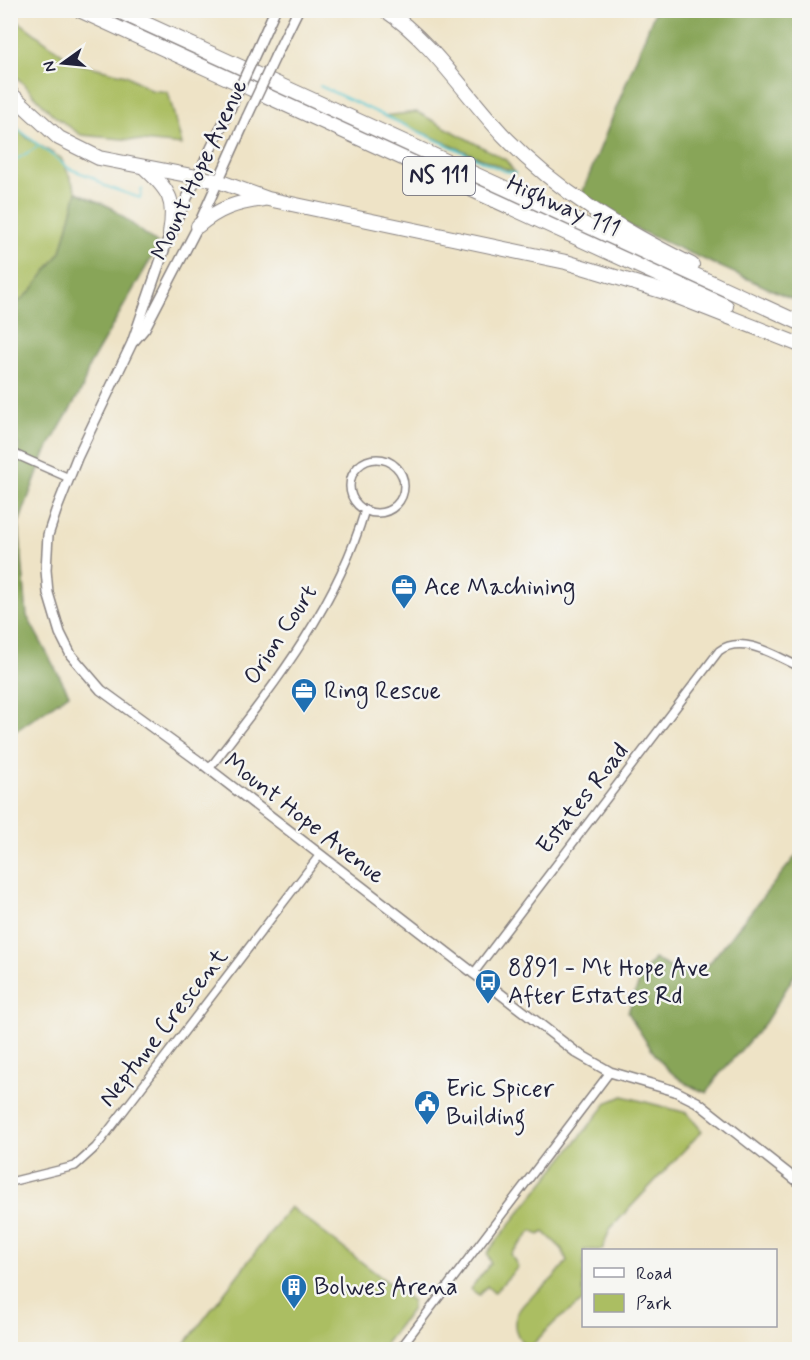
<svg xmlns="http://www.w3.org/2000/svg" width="810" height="1360" font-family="Mynerve,sans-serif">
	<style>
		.green { fill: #abbe62; stroke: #66704e; stroke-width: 1.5 }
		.forest { fill: #88a558; stroke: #55644a; stroke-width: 1.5 }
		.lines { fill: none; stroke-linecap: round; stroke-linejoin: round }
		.stream { stroke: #5bc8d1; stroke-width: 2 }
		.minor-casing { stroke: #888280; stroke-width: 10 }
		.tertiary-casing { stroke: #888280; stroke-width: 12 }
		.motorway-casing { stroke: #888280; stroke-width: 16 }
		.minor { stroke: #fff; stroke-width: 7 }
		.tertiary { stroke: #fff; stroke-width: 9 }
		.motorway { stroke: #fff; stroke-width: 14 }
		.tertiary-bridge-casing { stroke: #888280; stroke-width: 12; stroke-linecap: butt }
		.tertiary-bridge { stroke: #fff; stroke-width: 9 }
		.labels { text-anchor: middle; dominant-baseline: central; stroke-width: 5; stroke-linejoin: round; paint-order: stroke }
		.shield { fill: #f6f6f2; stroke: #626272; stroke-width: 1.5 }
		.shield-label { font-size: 22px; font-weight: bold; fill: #22223b }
		.street-label { font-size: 24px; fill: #22223b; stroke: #f6f6f2 }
		.poi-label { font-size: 24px; fill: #22223b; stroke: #f6f6f2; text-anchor: start }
	</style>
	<rect width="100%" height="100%" fill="#f6f6f2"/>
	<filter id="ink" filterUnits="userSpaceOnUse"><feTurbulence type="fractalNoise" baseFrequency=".0167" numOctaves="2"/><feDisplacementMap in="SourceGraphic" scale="12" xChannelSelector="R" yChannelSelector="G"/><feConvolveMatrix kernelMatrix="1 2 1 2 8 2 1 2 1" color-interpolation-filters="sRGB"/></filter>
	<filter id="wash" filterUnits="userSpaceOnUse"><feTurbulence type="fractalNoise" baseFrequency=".008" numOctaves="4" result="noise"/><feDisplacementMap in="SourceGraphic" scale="24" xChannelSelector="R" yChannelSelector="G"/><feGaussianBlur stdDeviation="1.35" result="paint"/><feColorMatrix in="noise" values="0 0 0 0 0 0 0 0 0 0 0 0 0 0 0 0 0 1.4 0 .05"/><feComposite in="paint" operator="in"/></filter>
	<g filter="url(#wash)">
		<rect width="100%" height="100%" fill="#eee3c6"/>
		<g class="green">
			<path d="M10 15 73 62 126 75 151 90 168 92 182 145 81 135 53 115 11 71Z"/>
			<path d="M417 112 506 160 515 173 384 116Z"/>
			<path d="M10 120 27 138 61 158 77 192 61 252 31 291 11 309Z"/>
			<path d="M623 1096 687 1113 702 1131 610 1229 602 1250H584L583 1301 556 1321 528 1349C497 1318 527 1301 549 1282 556 1276 562 1268 567 1261L562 1249 544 1232 539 1235 532 1231 511 1254 518 1267 494 1293 487 1286 479 1295 470 1289 491 1263 487 1253 608 1102Z"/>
			<path d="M290 1207 412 1301V1309L381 1349H181Z"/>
		</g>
		<g class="forest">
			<path d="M655 11H799V302L578 203Z"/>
			<path d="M77 192 110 207 159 245 89 366 82 389 44 455 19 523 27 616 69 694 11 734 10 504 19 445 11 441 10 309 31 291 61 252Z"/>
			<path d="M799 852V968L765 1023 717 1077 707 1093C665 1079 649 1047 628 1012L641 977 654 959 681 973 707 966Z"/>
		</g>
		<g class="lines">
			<g class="stream">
				<path d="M320 86 504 171 515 173"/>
				<path d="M10 123 70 169 92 177 105 186 140 198 142 189"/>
				<path d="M10 163 39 146"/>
			</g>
		</g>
	</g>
	<g filter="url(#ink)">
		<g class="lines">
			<g class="minor-casing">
				<g id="minor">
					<path d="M10 452 69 478"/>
					<circle cx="377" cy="486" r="27"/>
					<path d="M209 769C271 689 336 609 365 510"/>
					<path d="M473 974 719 651C743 633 777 657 800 667"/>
					<path d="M10 1182 75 1166 96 1147 319 856"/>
					<path d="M399 1350 610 1072"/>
				</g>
			</g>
			<g class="tertiary-casing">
				<g id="tertiary">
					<path d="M257 50 275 10"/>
					<path d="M275 57 298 10"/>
					<path d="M230 109 170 233 132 343 77 458 56 511 48 535 46 570 48 593 60 633 71 655 101 690 204 765 577 1053 610 1072 675 1091 697 1102 800 1183"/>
					<path d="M134 341 145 328 198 226 247 117"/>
				</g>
			</g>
			<g class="motorway-casing">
				<g id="motorway">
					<path d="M79 10 726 306"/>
					<path d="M116 10 800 323"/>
					<path d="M385 10C433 42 465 95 504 136 558 192 623 231 692 265"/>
					<path d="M10 93 59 138 99 158 218 181 268 199 566 262 668 293 800 345"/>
					<path d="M145 168C169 190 176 200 170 233"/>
					<path d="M198 226C219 208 236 203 263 199"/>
				</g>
			</g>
			<use href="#minor" class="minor"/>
			<use href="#tertiary" class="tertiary"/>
			<use href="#motorway" class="motorway"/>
			<g class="tertiary-bridge-casing">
				<g id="tertiary-bridge">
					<path d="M230 109 257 50"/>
					<path d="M247 117 275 57"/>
				</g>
			</g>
			<use href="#tertiary-bridge" class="tertiary-bridge"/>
		</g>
	</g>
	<defs>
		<g id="office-pin" transform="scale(1.35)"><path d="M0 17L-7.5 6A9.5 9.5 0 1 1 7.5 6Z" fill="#1f6fb2" stroke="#f6f6f2"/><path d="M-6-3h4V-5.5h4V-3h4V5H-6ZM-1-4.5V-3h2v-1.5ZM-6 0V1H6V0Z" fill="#fff"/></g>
		<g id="bus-pin" transform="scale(1.35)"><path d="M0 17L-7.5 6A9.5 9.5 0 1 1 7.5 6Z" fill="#1f6fb2" stroke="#f6f6f2"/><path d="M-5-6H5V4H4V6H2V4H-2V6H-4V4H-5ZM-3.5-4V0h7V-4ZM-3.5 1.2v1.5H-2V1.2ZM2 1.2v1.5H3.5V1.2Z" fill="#fff"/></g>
		<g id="civic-pin" transform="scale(1.35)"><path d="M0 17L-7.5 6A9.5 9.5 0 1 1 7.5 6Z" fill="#1f6fb2" stroke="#f6f6f2"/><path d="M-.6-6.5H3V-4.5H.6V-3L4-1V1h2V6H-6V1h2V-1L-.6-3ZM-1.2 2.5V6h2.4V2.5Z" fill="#fff"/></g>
		<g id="building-pin" transform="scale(1.35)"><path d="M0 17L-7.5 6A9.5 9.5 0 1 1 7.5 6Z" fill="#1f6fb2" stroke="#f6f6f2"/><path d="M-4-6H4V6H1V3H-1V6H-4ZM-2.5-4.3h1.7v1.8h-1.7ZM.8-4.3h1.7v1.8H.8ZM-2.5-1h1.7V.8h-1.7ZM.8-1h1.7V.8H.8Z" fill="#fff"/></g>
	</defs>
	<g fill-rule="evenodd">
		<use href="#office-pin" x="404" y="587"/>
		<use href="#office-pin" x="304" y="691"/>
		<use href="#bus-pin" x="488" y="982"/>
		<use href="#civic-pin" x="427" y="1103"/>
		<use href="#building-pin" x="294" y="1287"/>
	</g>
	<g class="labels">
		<rect class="shield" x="403" y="157" width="72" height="38" rx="4.5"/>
		<g class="shield-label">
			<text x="439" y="176">NS 111</text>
		</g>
		<g class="street-label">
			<text transform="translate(200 170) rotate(-65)">Mount Hope Avenue</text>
			<text transform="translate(563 207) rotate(24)">Highway 111</text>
			<text transform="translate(281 635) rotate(-57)">Orion Court</text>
			<text transform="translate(583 799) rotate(-52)">Estates Road</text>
			<text transform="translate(304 819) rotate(38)">Mount Hope Avenue</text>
			<text transform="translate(164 1028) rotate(-52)">Neptune Crescent</text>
		</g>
		<g class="poi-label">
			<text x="424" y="587">Ace Machining</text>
			<text x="324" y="691">Ring Rescue</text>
			<text x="508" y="968">8891 - Mt Hope Ave<tspan x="508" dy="28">After Estates Rd</tspan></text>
			<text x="446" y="1089">Eric Spicer<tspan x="446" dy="28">Building</tspan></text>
			<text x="314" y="1287">Bolwes Arena</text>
		</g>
	</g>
	<rect width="810" height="1360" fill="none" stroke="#f6f6f2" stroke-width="36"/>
	<rect x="582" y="1249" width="195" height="78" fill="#f6f6f2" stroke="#a1a1a9" stroke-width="1.5"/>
	<rect x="594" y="1268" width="30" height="9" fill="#ffffff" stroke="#a1a1a9" stroke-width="1.5"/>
	<text x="636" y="1279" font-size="18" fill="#22223b">Road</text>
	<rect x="594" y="1294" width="30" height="18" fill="#abbe62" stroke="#a1a1a9" stroke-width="1.5"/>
	<text x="636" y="1309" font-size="18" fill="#22223b">Park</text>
	<g transform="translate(63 63) rotate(255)" stroke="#f6f6f2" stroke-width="4.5" paint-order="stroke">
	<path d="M0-4.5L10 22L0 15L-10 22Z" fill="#22223b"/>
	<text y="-9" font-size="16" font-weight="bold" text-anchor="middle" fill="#22223b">N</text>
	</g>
</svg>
